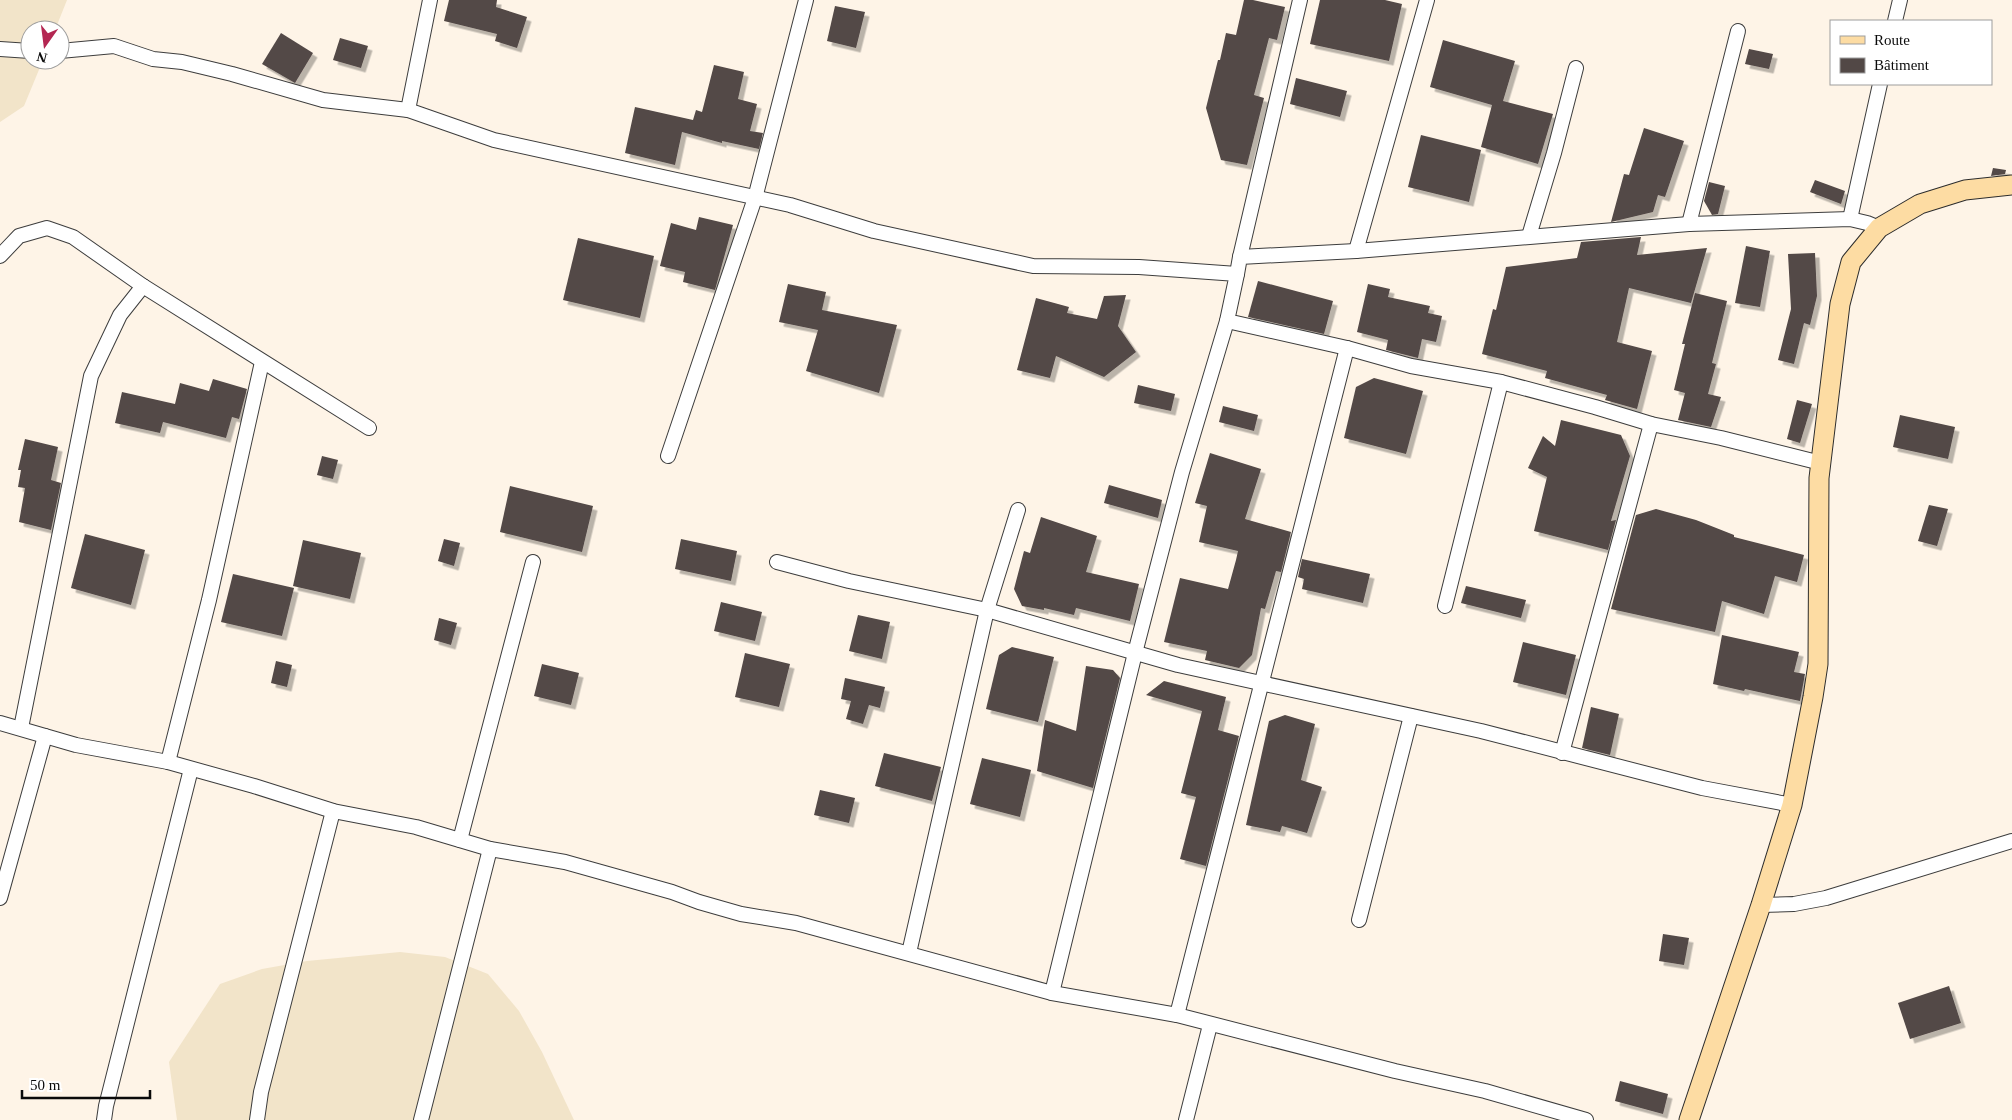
<svg xmlns="http://www.w3.org/2000/svg" width="2012" height="1120" font-family="Georgia,serif">
	<style>
		.farmland { fill: #f2e4c9 }
		.building { fill: #524846; filter: url(#shadow) }
		.lines { fill: none; stroke-linecap: round; stroke-linejoin: round }
		.street-casing { stroke: #3d3d3d; stroke-width: 16 }
		.secondary-casing { stroke: #2c2c2c; stroke-width: 21 }
		.street { stroke: #fff; stroke-width: 14 }
		.secondary { stroke: #fddca3; stroke-width: 19 }
	</style>
	<defs>
		<filter id="shadow"><feDropShadow dx="4.5" dy="4.5" stdDeviation="0" flood-color="#0004"/></filter>
	</defs>
	<rect width="100%" height="100%" fill="#fef4e7"/>
	<g class="farmland">
		<path d="M0 0H67L55 30H30V60H43L24 106 0 122Z"/>
		<path d="M400 952 445 957 488 974 519 1011 542 1052 574 1120H177L169 1062 220 984 262 969 307 961Z"/>
	</g>
	<g class="building">
		<path d="M449 0H497L496 7 527 17 517 48 495 41 497 34 444 21Z"/>
		<path d="M1244 0H1253L1285 7 1277 40 1269 38 1254 95 1264 98 1247 165 1221 160 1206 108 1218 60H1220L1226 33 1236 35Z"/>
		<path d="M1320 0H1385L1402 4 1389 61 1310 44Z"/>
		<path d="M835 6 865 12 856 48 827 41Z"/>
		<path d="M281 33 313 53 295 83 262 64Z"/>
		<path d="M340 38 368 46 361 68 333 60Z"/>
		<path d="M1443 40 1515 61 1503 101 1553 114 1538 164 1481 147 1492 105 1430 87Z"/>
		<path d="M1749 49 1773 54 1769 69 1745 64Z"/>
		<path d="M714 65 744 72 738 99 757 104 750 131 763 133 759 149 722 141V143L682 132 675 165 625 153 635 107 693 120 696 110 702 112Z"/>
		<path d="M1296 78 1347 91 1340 117 1290 104Z"/>
		<path d="M1644 128 1684 141 1665 197 1658 195 1653 212 1611 222 1624 174 1629 175Z"/>
		<path d="M1421 135 1481 150 1469 202 1408 187Z"/>
		<path d="M1993 168 2006 170 2005 174 1991 176Z"/>
		<path d="M1815 180 1845 191 1841 204 1810 192Z"/>
		<path d="M1709 182 1725 186 1718 214 1712 215 1704 201Z"/>
		<path d="M699 217 733 225 715 290 683 282 685 272 660 266 671 223 696 230Z"/>
		<path d="M1641 237 1637 255 1707 248 1691 303 1629 288 1617 342 1652 351 1637 409 1605 400 1607 395 1545 378 1547 371 1482 354 1493 309 1496 310 1506 267 1577 258 1581 242Z"/>
		<path d="M578 238 654 256 640 318 563 300Z"/>
		<path d="M1746 246 1770 251 1760 307 1735 303Z"/>
		<path d="M1815 253 1817 296 1810 325 1804 323 1794 364 1778 360 1791 309 1788 254Z"/>
		<path d="M1258 281 1333 301 1324 334 1248 317Z"/>
		<path d="M788 284 826 292 822 310 897 325 879 393 806 371 818 330 779 322Z"/>
		<path d="M1368 284 1390 289 1388 297 1430 306 1428 313 1442 316 1436 342 1422 339 1418 358 1386 350 1388 340 1357 332Z"/>
		<path d="M1695 293 1727 301 1712 363 1716 364 1708 394 1721 397 1711 427 1678 420 1685 393 1674 390 1685 344H1682Z"/>
		<path d="M1126 295 1118 326 1136 352 1104 377 1056 356 1050 378 1017 370 1036 298 1069 307 1067 313 1097 319 1104 296Z"/>
		<path d="M1374 378 1423 391 1406 454 1344 438 1356 387Z"/>
		<path d="M213 379 247 389 239 419 232 417 226 438 163 422 160 433 115 423 122 392 175 404 180 383 209 391Z"/>
		<path d="M1138 385 1175 394 1171 411 1134 403Z"/>
		<path d="M1797 400 1812 404 1800 443 1787 439Z"/>
		<path d="M1223 406 1258 415 1254 431 1219 422Z"/>
		<path d="M1900 415 1955 427 1948 459 1893 447Z"/>
		<path d="M1561 420 1621 435 1630 456 1611 521 1616 520 1608 550 1534 531 1547 477 1528 468 1543 436 1555 446Z"/>
		<path d="M25 439 58 447 51 480 61 483 51 530 19 522 25 488 18 487 21 470H18Z"/>
		<path d="M1210 453 1261 469 1245 519 1291 532 1281 572 1276 571 1265 609 1261 608 1252 655 1239 668 1205 660 1207 651 1164 642 1180 578 1228 589 1236 560 1238 551 1199 542 1207 506 1195 503Z"/>
		<path d="M322 456 338 460 333 479 317 475Z"/>
		<path d="M1109 485 1162 500 1158 518 1104 503Z"/>
		<path d="M510 486 593 506 582 552 500 532Z"/>
		<path d="M1929 505 1948 509 1937 546 1918 541Z"/>
		<path d="M1656 509 1696 520 1734 535V537L1804 555 1797 582 1775 576 1764 614 1722 601 1715 632 1611 609 1636 515Z"/>
		<path d="M1041 517 1097 536 1086 572 1139 584 1130 621 1076 608 1074 615 1044 608V610L1022 606 1014 589 1024 551 1030 553Z"/>
		<path d="M85 534 145 550 131 605 71 588Z"/>
		<path d="M444 539 460 543 454 566 438 561Z"/>
		<path d="M681 539 737 551 731 581 675 569Z"/>
		<path d="M303 540 361 553 350 599 293 586Z"/>
		<path d="M1302 559 1370 574 1363 603 1302 589 1304 579 1298 577Z"/>
		<path d="M233 574 294 588 282 636 221 622Z"/>
		<path d="M1466 586 1526 600 1521 618 1461 603Z"/>
		<path d="M721 602 762 612 755 641 714 631Z"/>
		<path d="M858 615 890 622 882 659 849 651Z"/>
		<path d="M439 618 457 623 451 645 434 640Z"/>
		<path d="M1722 635 1799 652 1794 672 1805 674 1800 701 1745 689 1744 691 1713 684Z"/>
		<path d="M1523 642 1576 655 1566 695 1513 682Z"/>
		<path d="M1012 647 1054 657 1038 722 986 709 999 655Z"/>
		<path d="M745 653 790 664 779 707 735 697Z"/>
		<path d="M276 661 292 665 287 687 271 683Z"/>
		<path d="M542 664 579 673 571 705 534 696Z"/>
		<path d="M1086 666 1113 670 1120 678 1093 788 1037 771 1045 720 1076 731Z"/>
		<path d="M845 678 885 687 880 708 869 705 863 724 846 719 851 701 841 699Z"/>
		<path d="M1164 681 1226 697 1218 730 1239 736 1206 866 1180 859 1196 797 1181 793 1202 711 1146 695Z"/>
		<path d="M1591 707 1619 714 1610 755 1582 748Z"/>
		<path d="M1285 715 1315 724 1301 780 1322 787 1307 833 1282 826 1280 832 1246 825 1269 721Z"/>
		<path d="M884 753 941 767 932 801 875 786Z"/>
		<path d="M982 758 1031 770 1020 817 970 804Z"/>
		<path d="M820 790 855 798 849 823 814 815Z"/>
		<path d="M1663 934 1689 938 1684 965 1659 961Z"/>
		<path d="M1949 986 1961 1023 1910 1039 1898 1003Z"/>
		<path d="M1620 1081 1668 1094 1663 1114 1615 1101Z"/>
	</g>
	<g class="lines">
		<g class="street-casing">
			<g id="street">
				<path d="M1895 21 1900 0"/>
				<path d="M0 49 30 51"/>
				<path d="M60 51 114 46 153 59 182 62 232 74 323 100 408 110 494 140 790 205 874 231 1033 266 1139 267 1237 274 1227 321 1347 348 1411 366 1501 382 1595 407 1651 424 1721 438 1821 463"/>
				<path d="M408 110 430 0"/>
				<path d="M1850 219 1880 84"/>
				<path d="M1689 224 1738 31"/>
				<path d="M1529 236 1554 153 1576 68"/>
				<path d="M1356 251 1427 0"/>
				<path d="M0 256 19 236 47 228 73 237 143 286 369 428"/>
				<path d="M1240 257 1300 0"/>
				<path d="M1237 274 1240 257 1356 251 1689 224 1850 219 1867 223 1879 228"/>
				<path d="M668 456 755 198 806 0"/>
				<path d="M777 562 849 581 987 610 1178 665 1481 731 1702 788 1792 805"/>
				<path d="M1445 606 1501 382"/>
				<path d="M0 723 76 745 168 762 254 786 333 811 416 827 490 849 565 862 672 892 699 902 741 914 796 923 1052 993 1177 1015 1395 1071 1485 1091 1586 1120"/>
				<path d="M21 728 91 376 120 315 143 286"/>
				<path d="M1562 753 1651 424"/>
				<path d="M168 762 209 600 262 362"/>
				<path d="M460 840 533 562"/>
				<path d="M0 898 45 736"/>
				<path d="M1761 905 1794 904 1826 898 2012 841"/>
				<path d="M1359 920 1411 716"/>
				<path d="M909 953 987 610 1018 510"/>
				<path d="M1052 993 1135 653 1182 472 1227 321"/>
				<path d="M1177 1015 1347 348"/>
				<path d="M104 1120 106 1106 191 769"/>
				<path d="M257 1120 261 1092 333 811"/>
				<path d="M421 1120 490 849"/>
				<path d="M1186 1120 1210 1025"/>
			</g>
		</g>
		<g class="secondary-casing">
			<path id="secondary" d="M1689 1120 1761 905 1792 805 1813 697 1818 664 1819 478 1840 304 1851 262 1879 228 1920 204 1965 190 2012 185"/>
		</g>
		<use href="#street" class="street"/>
		<use href="#secondary" class="secondary"/>
	</g>
	<rect x="1830" y="20" width="162" height="65" fill="#ffffff" stroke="#9d9d9d"/>
	<rect x="1840" y="36" width="25" height="8" fill="#fddca3" stroke="#9d9d9d"/>
	<text x="1874" y="45" font-size="15" fill="#0a0a0a">Route</text>
	<rect x="1840" y="58" width="25" height="15" fill="#524846" stroke="#9d9d9d"/>
	<text x="1874" y="70" font-size="15" fill="#0a0a0a">Bâtiment</text>
	<g transform="translate(45 45) rotate(194)"><circle r="24" fill="#ffffff" stroke="#9d9d9d"/>
	<path d="M0-4L9 19L0 12L-9 19Z" fill="#b42752"/>
	<text y="-8" font-size="14" font-weight="bold" text-anchor="middle" fill="#0a0a0a">N</text>
	</g>
	<path d="M22 1090v8h128v-8" fill="none" stroke="#0a0a0a" stroke-width="2.5"/>
	<text x="30" y="1090" font-size="15" fill="#0a0a0a" stroke="#ffffff" stroke-width="4" paint-order="stroke">50 m</text>
</svg>
